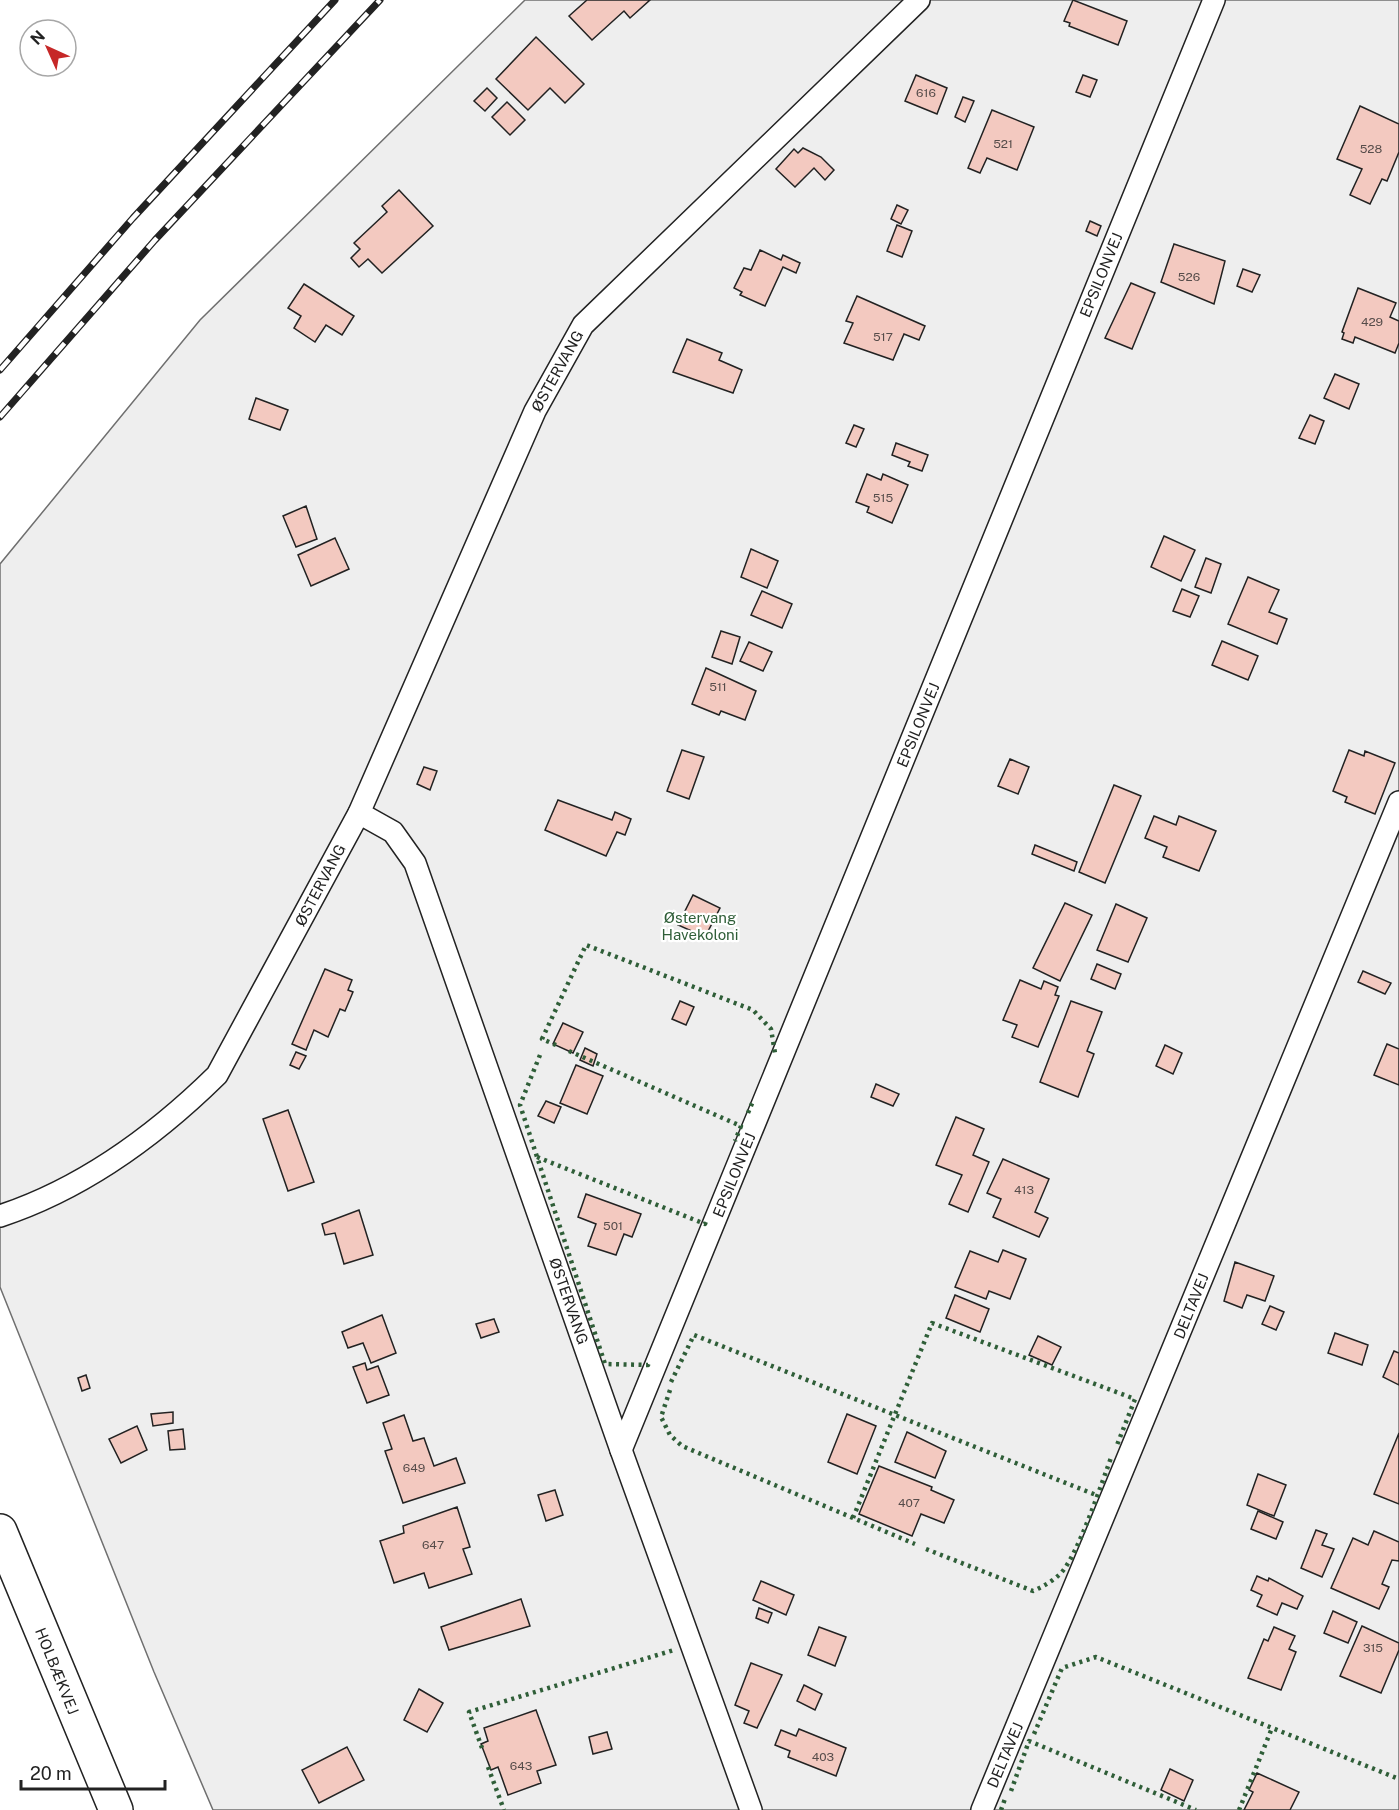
<svg xmlns="http://www.w3.org/2000/svg" width="1399" height="1810" font-family="'Public Sans',sans-serif">
	<style>
		.green { fill: #eee; stroke: #6f6f6f; stroke-width: 1.5 }
		.building { fill: #f3c9c0; stroke: #222; stroke-width: 1.5 }
		.lines { fill: none; stroke-linecap: round; stroke-linejoin: round }
		.service-casing { stroke: #222; stroke-width: 24 }
		.tertiary-casing { stroke: #222; stroke-width: 36 }
		.service { stroke: #fff; stroke-width: 21 }
		.tertiary { stroke: #fff; stroke-width: 33 }
		.rail-casing { stroke: #222; stroke-width: 7 }
		.rail { stroke: #fff; stroke-width: 4.5; stroke-dasharray: 14; stroke-linecap: butt }
		.hedge { stroke: #2f5e38; stroke-width: 4.5; stroke-dasharray: 3 4.5; stroke-linecap: butt }
		.labels { text-anchor: middle; dominant-baseline: central; stroke-width: 4.5; stroke-linejoin: round; paint-order: stroke }
		.number-label { font-size: 12px; fill: #564c4a }
		.street-label { font-size: 15px; fill: #222; stroke: #fff }
		.park-label { font-size: 15px; fill: #2f5e38; stroke: #fff }
	</style>
	<rect width="100%" height="100%" fill="#fff"/>
	<path class="green" d="M525 0H1399V1810H213L154 1672 0 1287V564L200 320Z"/>
	<g class="building">
		<path d="M587 0H650L630 18 624 11 592 40 569 16Z"/>
		<path d="M1073 0 1127 21 1118 45 1069 26 1070 23 1064 21Z"/>
		<path d="M536 37 584 84 565 103 550 88 528 110 496 79Z"/>
		<path d="M916 75 947 88 937 114 905 101Z"/>
		<path d="M1083 75 1097 80 1090 97 1076 92Z"/>
		<path d="M487 88 497 98 485 111 474 101Z"/>
		<path d="M963 97 974 101 965 122 955 117Z"/>
		<path d="M507 102 525 120 510 135 492 117Z"/>
		<path d="M1360 106 1399 124V152L1387 181 1382 179 1370 204 1350 195 1362 169 1337 159Z"/>
		<path d="M992 110 1034 127 1017 170 987 158 980 173 968 168Z"/>
		<path d="M803 148 821 157 834 170 825 180 814 168 795 187 776 169 794 149 798 153Z"/>
		<path d="M399 190 433 226 382 273 368 259 359 267 351 258 360 249 354 243 387 212 382 206Z"/>
		<path d="M897 205 908 210 901 224 891 219Z"/>
		<path d="M1090 221 1101 226 1097 236 1086 231Z"/>
		<path d="M897 225 912 231 902 257 887 251Z"/>
		<path d="M1174 244 1225 261 1214 304 1161 282Z"/>
		<path d="M760 250 781 260 783 255 800 263 796 273 783 267 765 306 740 295 742 292 734 288 744 268 751 270Z"/>
		<path d="M1243 269 1260 275 1252 292 1237 286Z"/>
		<path d="M1131 283 1155 293 1132 349 1105 338Z"/>
		<path d="M304 284 354 316 342 335 326 325 315 342 294 328 301 316 288 308Z"/>
		<path d="M1358 288 1396 303 1390 317 1399 321V343L1395 353 1355 337 1353 343 1342 339 1344 333 1342 332Z"/>
		<path d="M857 296 925 326 919 340 904 334 893 360 844 343 853 323 846 321Z"/>
		<path d="M687 339 722 353 719 360 742 370 733 393 673 372Z"/>
		<path d="M1335 374 1359 384 1349 409 1324 398Z"/>
		<path d="M256 398 288 410 280 430 249 419Z"/>
		<path d="M1310 415 1324 421 1315 444 1299 438Z"/>
		<path d="M854 425 864 429 856 447 846 443Z"/>
		<path d="M896 443 928 455 922 471 908 466 910 462 892 455Z"/>
		<path d="M867 474 881 480 883 474 908 485 892 523 867 512 869 507 856 502Z"/>
		<path d="M306 506 317 539 296 547 283 516Z"/>
		<path d="M1164 536 1195 550 1181 581 1151 567Z"/>
		<path d="M335 538 349 569 311 586 298 555Z"/>
		<path d="M751 549 778 561 767 588 741 577Z"/>
		<path d="M1206 558 1221 564 1211 593 1195 587Z"/>
		<path d="M1248 577 1279 590 1269 612 1287 619 1277 644 1228 624Z"/>
		<path d="M1182 589 1199 596 1190 617 1173 611Z"/>
		<path d="M762 591 792 604 782 628 751 615Z"/>
		<path d="M721 631 740 637 732 664 712 657Z"/>
		<path d="M1222 641 1258 656 1248 680 1212 665Z"/>
		<path d="M749 642 772 652 763 671 740 661Z"/>
		<path d="M706 668 756 691 745 720 721 711 719 715 692 704Z"/>
		<path d="M682 750 704 757 689 799 667 791Z"/>
		<path d="M1349 750 1364 756 1365 751 1395 763 1375 814 1345 802 1347 797 1333 791Z"/>
		<path d="M1010 759 1029 767 1018 794 998 786Z"/>
		<path d="M424 767 437 771 430 790 417 784Z"/>
		<path d="M1114 785 1141 796 1105 883 1079 872Z"/>
		<path d="M558 800 612 820 615 812 631 819 625 835 617 832 606 856 545 830Z"/>
		<path d="M1154 816 1176 825 1179 816 1216 831 1199 871 1163 857 1167 847 1145 838Z"/>
		<path d="M1035 845 1077 862 1074 871 1032 854Z"/>
		<path d="M693 895 720 908 705 937 678 925Z"/>
		<path d="M1065 903 1092 915 1060 981 1033 968Z"/>
		<path d="M1116 904 1147 918 1128 962 1097 950Z"/>
		<path d="M1097 964 1121 974 1115 989 1091 979Z"/>
		<path d="M325 969 352 980 348 990 353 992 345 1011 340 1009 328 1037 314 1030 306 1050 292 1044Z"/>
		<path d="M1363 971 1391 983 1385 994 1358 982Z"/>
		<path d="M1020 980 1041 989 1044 981 1058 987 1055 995 1059 996 1038 1047 1012 1037 1017 1025 1003 1020Z"/>
		<path d="M680 1001 694 1007 686 1025 672 1019Z"/>
		<path d="M1071 1001 1102 1012 1087 1051 1094 1054 1078 1097 1040 1082Z"/>
		<path d="M563 1023 583 1032 573 1053 553 1044Z"/>
		<path d="M1387 1044 1399 1049V1085L1374 1075Z"/>
		<path d="M1165 1045 1182 1053 1173 1074 1156 1066Z"/>
		<path d="M585 1048 597 1054 593 1066 580 1060Z"/>
		<path d="M296 1052 306 1056 299 1069 290 1065Z"/>
		<path d="M576 1065 603 1076 587 1114 560 1103Z"/>
		<path d="M876 1084 899 1094 893 1106 871 1097Z"/>
		<path d="M546 1101 561 1107 554 1123 538 1116Z"/>
		<path d="M288 1110 314 1182 288 1191 263 1119Z"/>
		<path d="M956 1117 984 1129 973 1155 989 1162 968 1212 949 1204 962 1175 936 1165Z"/>
		<path d="M1003 1159 1049 1179 1035 1212 1048 1218 1039 1237 993 1217 1001 1199 987 1193Z"/>
		<path d="M586 1194 641 1214 632 1237 624 1234 616 1255 588 1246 596 1224 578 1217Z"/>
		<path d="M359 1210 373 1255 344 1264 335 1233 325 1235 322 1224Z"/>
		<path d="M1003 1250 1026 1259 1010 1299 989 1291 986 1299 955 1287 970 1251 998 1262Z"/>
		<path d="M1235 1262 1274 1276 1265 1301 1247 1295 1242 1308 1224 1301Z"/>
		<path d="M955 1295 989 1309 980 1332 946 1318Z"/>
		<path d="M1270 1306 1284 1312 1276 1330 1262 1324Z"/>
		<path d="M382 1315 396 1353 371 1363 363 1343 348 1348 342 1332Z"/>
		<path d="M494 1319 499 1332 481 1338 476 1324Z"/>
		<path d="M1335 1333 1368 1345 1362 1365 1328 1353Z"/>
		<path d="M1038 1336 1061 1347 1052 1365 1029 1355Z"/>
		<path d="M1394 1351 1399 1353V1385L1383 1377Z"/>
		<path d="M365 1363 367 1370 378 1366 389 1395 367 1403 353 1367Z"/>
		<path d="M86 1375 90 1388 82 1391 78 1378Z"/>
		<path d="M173 1412V1423L153 1426 151 1414Z"/>
		<path d="M847 1414 876 1426 857 1474 828 1462Z"/>
		<path d="M404 1415 413 1441 424 1438 434 1466 456 1458 465 1483 403 1503 385 1451 392 1449 383 1423Z"/>
		<path d="M137 1426 147 1450 121 1463 109 1439Z"/>
		<path d="M183 1429 185 1449 170 1450 168 1431Z"/>
		<path d="M907 1432 946 1451 935 1478 895 1462Z"/>
		<path d="M1399 1433V1504L1374 1494Z"/>
		<path d="M879 1466 932 1487 931 1490 954 1500 944 1523 921 1514 912 1536 859 1514Z"/>
		<path d="M1258 1474 1286 1485 1274 1516 1247 1505Z"/>
		<path d="M555 1490 563 1515 546 1521 538 1495Z"/>
		<path d="M457 1507 470 1547 463 1549 472 1574 429 1588 424 1573 394 1583 380 1541 404 1533 403 1526Z"/>
		<path d="M1258 1511 1283 1522 1276 1539 1251 1529Z"/>
		<path d="M1316 1530 1327 1534 1322 1545 1334 1549 1322 1577 1301 1568Z"/>
		<path d="M1374 1531 1399 1542V1561L1392 1560 1382 1584 1389 1587 1379 1609 1331 1588 1353 1538 1368 1545Z"/>
		<path d="M1257 1576 1268 1581 1269 1578 1303 1596 1297 1609 1282 1603 1277 1615 1257 1606 1262 1595 1251 1590Z"/>
		<path d="M761 1581 794 1595 786 1615 753 1600Z"/>
		<path d="M521 1599 530 1626 449 1650 441 1627Z"/>
		<path d="M759 1608 772 1613 768 1623 756 1618Z"/>
		<path d="M1333 1611 1357 1622 1348 1643 1324 1633Z"/>
		<path d="M1362 1626 1399 1643V1650L1381 1693 1340 1676Z"/>
		<path d="M819 1627 846 1637 835 1666 808 1655Z"/>
		<path d="M1274 1627 1295 1636 1289 1649 1296 1652 1281 1690 1248 1678 1264 1639 1268 1641Z"/>
		<path d="M751 1663 782 1675 757 1728 744 1723 749 1711 735 1705Z"/>
		<path d="M804 1685 822 1694 815 1710 797 1701Z"/>
		<path d="M419 1689 443 1703 427 1732 404 1720Z"/>
		<path d="M536 1710 556 1765 537 1771 541 1783 508 1795 498 1767 491 1770 481 1744 488 1741 484 1728Z"/>
		<path d="M799 1729 846 1748 836 1776 788 1757 790 1751 775 1745 781 1730 796 1736Z"/>
		<path d="M607 1732 612 1749 593 1754 589 1737Z"/>
		<path d="M347 1747 364 1780 319 1803 302 1770Z"/>
		<path d="M1170 1769 1193 1780 1184 1801 1161 1790Z"/>
		<path d="M1257 1773 1299 1792 1290 1810H1244L1253 1792 1249 1790Z"/>
	</g>
	<g class="lines">
		<g class="service-casing">
			<g id="service">
				<path d="M359 813 393 832 415 863 621 1450 751 1810"/>
				<path d="M0 1216C82 1189 156 1135 217 1075L359 813 535 411 583 325 919 0"/>
				<path d="M621 1450 1214 0"/>
				<path d="M982 1810 1399 802"/>
			</g>
		</g>
		<g class="tertiary-casing">
			<path id="tertiary" d="M0 1531 116 1810"/>
		</g>
		<use href="#service" class="service"/>
		<use href="#tertiary" class="tertiary"/>
		<g class="rail-casing">
			<g id="rail">
				<path d="M0 370 133 218 335 0"/>
				<path d="M0 417 155 240 380 0"/>
			</g>
		</g>
		<use href="#rail" class="rail"/>
		<g class="hedge">
			<path d="M556 1045 542 1039 586 945 753 1010 771 1029 775 1053"/>
			<path d="M569 1051 741 1126 735 1141"/>
			<path d="M540 1055 520 1105 605 1364 648 1365 649 1362"/>
			<path d="M748 1113 753 1101"/>
			<path d="M537 1157 705 1224 706 1221"/>
			<path d="M671 1382 694 1335 1096 1495"/>
			<path d="M670 1390 661 1417 670 1435 682 1446 915 1544"/>
			<path d="M853 1518 932 1323 1135 1399 1117 1445"/>
			<path d="M926 1549 1033 1591C1044 1586 1053 1581 1061 1573 1078 1555 1102 1482 1112 1455"/>
			<path d="M1034 1734 1062 1668 1096 1657 1399 1779"/>
			<path d="M482 1748 469 1712 674 1650"/>
			<path d="M488 1767 504 1810"/>
			<path d="M1011 1791 1029 1741 1196 1810"/>
			<path d="M1001 1810 1006 1796"/>
			<path d="M1239 1810 1272 1728"/>
		</g>
	</g>
	<g class="labels">
		<g class="number-label">
			<text x="926" y="93">616</text>
			<text x="1003" y="144">521</text>
			<text x="1371" y="149">528</text>
			<text x="1189" y="277">526</text>
			<text x="1372" y="322">429</text>
			<text x="883" y="337">517</text>
			<text x="883" y="498">515</text>
			<text x="718" y="687">511</text>
			<text x="1024" y="1190">413</text>
			<text x="613" y="1226">501</text>
			<text x="414" y="1468">649</text>
			<text x="909" y="1503">407</text>
			<text x="433" y="1545">647</text>
			<text x="1373" y="1648">315</text>
			<text x="823" y="1757">403</text>
			<text x="521" y="1766">643</text>
		</g>
		<g class="street-label">
			<text transform="translate(1101 275) rotate(-68)">EPSILONVEJ</text>
			<text transform="translate(557 371) rotate(-61)">ØSTERVANG</text>
			<text transform="translate(918 725) rotate(-68)">EPSILONVEJ</text>
			<text transform="translate(320 885) rotate(-62)">ØSTERVANG</text>
			<text transform="translate(734 1175) rotate(-68)">EPSILONVEJ</text>
			<text transform="translate(569 1301) rotate(71)">ØSTERVANG</text>
			<text transform="translate(1191 1306) rotate(-68)">DELTAVEJ</text>
			<text transform="translate(57 1671) rotate(68)">HOLBÆKVEJ</text>
			<text transform="translate(1005 1755) rotate(-67)">DELTAVEJ</text>
		</g>
		<g class="park-label">
			<text x="700" y="917">Østervang<tspan x="700" dy="17">Havekoloni</tspan></text>
		</g>
	</g>
	<g transform="translate(48 48) rotate(315)"><circle r="28" fill="#ffffff" stroke="#a7a7a7" stroke-width="1.5"/>
	<path d="M0-4.5L10 22L0 15L-10 22Z" fill="#c62828"/>
	<text y="-9" font-size="16" font-weight="bold" text-anchor="middle" fill="#222222">N</text>
	</g>
	<path d="M21 1780v9h144v-9" fill="none" stroke="#222222" stroke-width="3"/>
	<text x="30" y="1780" font-size="18" fill="#222222" stroke="#ffffff" stroke-width="4.5" paint-order="stroke">20 m</text>
</svg>
